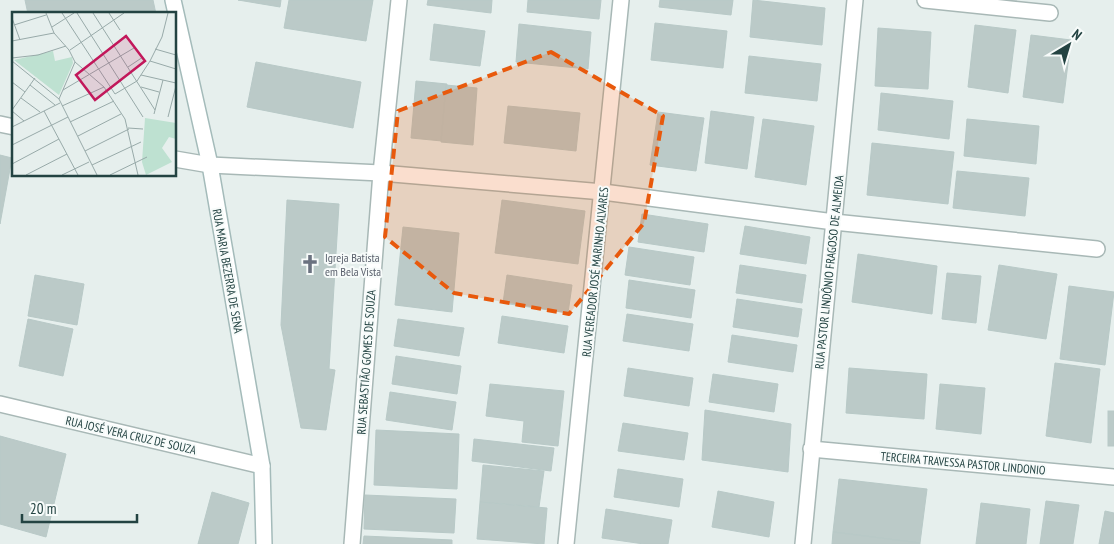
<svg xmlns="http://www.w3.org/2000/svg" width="1114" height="544" font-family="'PT Sans Narrow',sans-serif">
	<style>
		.building { fill: #bbcac8; stroke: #b8c9c7 }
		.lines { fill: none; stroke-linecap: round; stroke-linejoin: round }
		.street-casing { stroke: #a8b8b6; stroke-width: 18 }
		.secondary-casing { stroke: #a4bbba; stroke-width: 18 }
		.street { stroke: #fff; stroke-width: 15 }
		.secondary { stroke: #fff; stroke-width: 15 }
		.marked { fill: #e8590c; fill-opacity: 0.2; stroke: #e8590c; stroke-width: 4; stroke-dasharray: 10 6; stroke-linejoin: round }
		.labels { text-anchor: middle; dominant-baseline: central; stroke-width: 4; stroke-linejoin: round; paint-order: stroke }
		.worship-label { font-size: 12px; fill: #5b616d; stroke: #f7fbfa; text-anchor: start }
		.street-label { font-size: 12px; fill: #234342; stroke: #f7fbfa }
		.inset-road { fill: none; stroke: #98aaa9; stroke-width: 1 }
		.view { fill: #c2185b; fill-opacity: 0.15; stroke: #c2185b; stroke-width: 2.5 }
		.inset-edge { fill: none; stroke: #234342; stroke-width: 2.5 }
	</style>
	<rect width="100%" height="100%" fill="#e6efed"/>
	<g class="building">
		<path d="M25 0H153L156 14H28Z"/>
		<path d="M238 0H281L280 7Z"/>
		<path d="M289 0H373L366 41 284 28Z"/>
		<path d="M428 0H492L491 13 427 5Z"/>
		<path d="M528 0H601L599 19 527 12Z"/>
		<path d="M660 0H733L731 15 659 7Z"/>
		<path d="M753 0 825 8 822 45 750 37Z"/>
		<path d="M655 23 727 31 723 68 651 60Z"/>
		<path d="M434 24 485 31 480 66 430 60Z"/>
		<path d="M519 24 591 32 588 69 516 62Z"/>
		<path d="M975 25 1016 30 1008 93 968 87Z"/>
		<path d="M878 28 931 32 928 89 875 86Z"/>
		<path d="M1031 35 1071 40 1063 103 1023 97Z"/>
		<path d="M749 56 821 64 817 101 745 93Z"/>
		<path d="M256 62 361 82 353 128 247 107Z"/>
		<path d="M416 81 447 84 442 141 411 138Z"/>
		<path d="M446 85 477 88 473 145 441 142Z"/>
		<path d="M881 93 953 101 949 139 878 130Z"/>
		<path d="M508 106 580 113 576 151 504 143Z"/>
		<path d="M711 111 754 117 747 169 705 163Z"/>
		<path d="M658 112 704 118 696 171 650 165Z"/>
		<path d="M763 119 814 126 806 185 755 177Z"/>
		<path d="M967 119 1039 126 1036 164 964 156Z"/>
		<path d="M872 143 954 152 948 204 867 195Z"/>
		<path d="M0 155 12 158 0 224Z"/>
		<path d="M957 171 1029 178 1025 216 953 208Z"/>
		<path d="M287 200 339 204 329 369 335 370 326 430 301 428 281 325Z"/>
		<path d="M502 200 585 211 578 264 495 253Z"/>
		<path d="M642 214 708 224 704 252 638 242Z"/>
		<path d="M745 226 810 237 806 264 740 254Z"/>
		<path d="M403 227 459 233 452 312 395 305Z"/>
		<path d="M629 247 694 257 690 285 625 275Z"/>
		<path d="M858 254 937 266 932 314 852 302Z"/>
		<path d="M740 265 806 275 802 303 736 293Z"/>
		<path d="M999 265 1057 274 1046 339 988 330Z"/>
		<path d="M947 273 981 276 976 323 942 319Z"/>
		<path d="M35 275 84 284 77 325 28 316Z"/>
		<path d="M507 275 572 285 568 313 503 303Z"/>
		<path d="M629 280 695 290 691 318 626 308Z"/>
		<path d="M1069 286 1114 292 1105 365 1060 359Z"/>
		<path d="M737 299 802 309 798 337 733 327Z"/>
		<path d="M627 314 693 324 689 351 623 341Z"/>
		<path d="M502 316 568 326 564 353 498 343Z"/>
		<path d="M28 319 73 329 63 376 19 366Z"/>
		<path d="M398 319 464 328 459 356 394 346Z"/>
		<path d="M732 335 797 345 793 372 728 362Z"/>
		<path d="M396 356 461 366 457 394 392 384Z"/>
		<path d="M1055 363 1100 369 1091 443 1046 436Z"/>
		<path d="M628 368 693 378 689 406 624 396Z"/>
		<path d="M849 368 927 374 924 419 846 413Z"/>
		<path d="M713 374 778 384 774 412 709 402Z"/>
		<path d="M490 384 564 391 558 446 522 442 524 421 486 416Z"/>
		<path d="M940 384 985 388 981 434 936 429Z"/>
		<path d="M390 392 456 402 452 430 386 420Z"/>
		<path d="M705 410 791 424 788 472 702 460Z"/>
		<rect x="1108" y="411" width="6" height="35"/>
		<path d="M623 423 688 433 684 460 618 451Z"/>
		<path d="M376 430 459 434 457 489 374 485Z"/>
		<path d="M0 436 66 454 46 537 0 524Z"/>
		<path d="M474 439 554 448 551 471 472 461Z"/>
		<path d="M483 465 544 471 539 507 480 502Z"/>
		<path d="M618 469 683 479 679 507 614 497Z"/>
		<path d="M839 479 927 489 920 543 833 532Z"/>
		<path d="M718 491 774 502 769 537 712 527Z"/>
		<path d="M212 492 249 503 238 544H198Z"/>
		<path d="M365 495 456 499 454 533 364 529Z"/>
		<path d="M1046 501 1079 505 1073 544H1040Z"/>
		<path d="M480 502 547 508 544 544 477 539Z"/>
		<path d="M981 503 1030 509 1026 544H976Z"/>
		<path d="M606 509 672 520 668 544H644L602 538Z"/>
		<path d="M1105 511 1114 513V544H1099Z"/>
		<path d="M833 532 920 543V544H832Z"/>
		<path d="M364 536 452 540V544H363Z"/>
	</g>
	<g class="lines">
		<g class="street-casing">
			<g id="street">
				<path d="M925 0 1050 13"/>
				<path d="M0 124 14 127"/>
				<path d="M175 159 210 165 381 173 603 192 834 222 1097 249"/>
				<path d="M0 404 262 466"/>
				<path d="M811 449 1114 477"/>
				<path d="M352 544 381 173 399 0"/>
				<path d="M566 544 621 0"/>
				<path d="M803 544 855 0"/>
			</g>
		</g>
		<g class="secondary-casing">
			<path id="secondary" d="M173 0 210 165 262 466 264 544"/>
		</g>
		<use href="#street" class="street"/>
		<use href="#secondary" class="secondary"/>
	</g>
	<path class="marked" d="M551 52 663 116 644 223 569 314 454 293 385 237 398 111Z"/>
	<defs>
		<g id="church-bare" transform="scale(1.5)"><path d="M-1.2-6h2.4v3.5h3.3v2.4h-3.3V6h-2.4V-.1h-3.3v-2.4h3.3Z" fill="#6b7280" stroke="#f7fbfa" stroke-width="2.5" paint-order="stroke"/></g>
	</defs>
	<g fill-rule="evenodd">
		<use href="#church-bare" x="310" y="264"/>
	</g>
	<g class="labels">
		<g class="worship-label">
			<text x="325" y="257">Igreja Batista<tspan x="325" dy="14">em Bela Vista</tspan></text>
		</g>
		<g class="street-label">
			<text transform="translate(228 271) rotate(80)">RUA MARIA BEZERRA DE SENA</text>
			<text transform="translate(595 272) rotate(-84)">RUA VEREADOR JOSÉ MARINHO ALVARES</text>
			<text transform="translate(829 272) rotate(-84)">RUA PASTOR LINDÔNIO FRAGOSO DE ALMEIDA</text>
			<text transform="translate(366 362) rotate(-86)">RUA SEBASTIÃO GOMES DE SOUZA</text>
			<text transform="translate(131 435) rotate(13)">RUA JOSÉ VERA CRUZ DE SOUZA</text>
			<text transform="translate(963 463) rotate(5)">TERCEIRA TRAVESSA PASTOR LINDONIO</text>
		</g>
	</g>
	<g transform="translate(12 12)">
		<rect width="164" height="164" fill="#e6efed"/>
		<path d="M41 39 43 49 60 45 61 51 47 83 2 48ZM133 106 164 111V127L157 125 150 136 160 150 134 163 130 150Z" fill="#bee1d1"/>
		<path class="inset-road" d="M34 1 42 21 57 38 63 50 92 75 113 107 126 163M50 1 103 82 125 69 138 49 150 25 156 1M65 1 131 105M81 1 143 98M97 1 108 18M0 6 8 28M2 13 34 3M40 15 62 1M0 29 42 21M143 37 164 43M58 38 112 1M0 46 26 43 54 34M0 49 47 87 85 163M138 49 164 57M116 55 131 45M129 63 164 71M0 70 13 80M18 73 43 93M129 75 147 80M51 78 122 36M9 86 28 100M47 87 63 50M50 94 92 75M0 98 23 66M0 99 12 109M32 99 66 163M142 102 151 68M156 105 164 74M58 110 102 89M0 115 48 91M116 116 131 117M66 124 109 102M0 133 56 105M73 139 117 117M0 152 47 127M80 153 129 130M14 163 55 142M50 163 77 150M98 163 135 145"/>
		<path class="view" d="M114 24 133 49 83 88 64 63Z"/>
		<rect width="164" height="164" class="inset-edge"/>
	</g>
	<g transform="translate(1069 45) rotate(38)" stroke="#f7fbfa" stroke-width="4" paint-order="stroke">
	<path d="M0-4L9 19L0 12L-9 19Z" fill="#234342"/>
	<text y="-8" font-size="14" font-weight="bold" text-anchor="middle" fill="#234342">N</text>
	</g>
	<path d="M22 514v8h115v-8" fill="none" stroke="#234342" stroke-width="2.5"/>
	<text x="30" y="514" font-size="15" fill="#234342" stroke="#f7fbfa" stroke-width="4" paint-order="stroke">20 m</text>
</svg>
